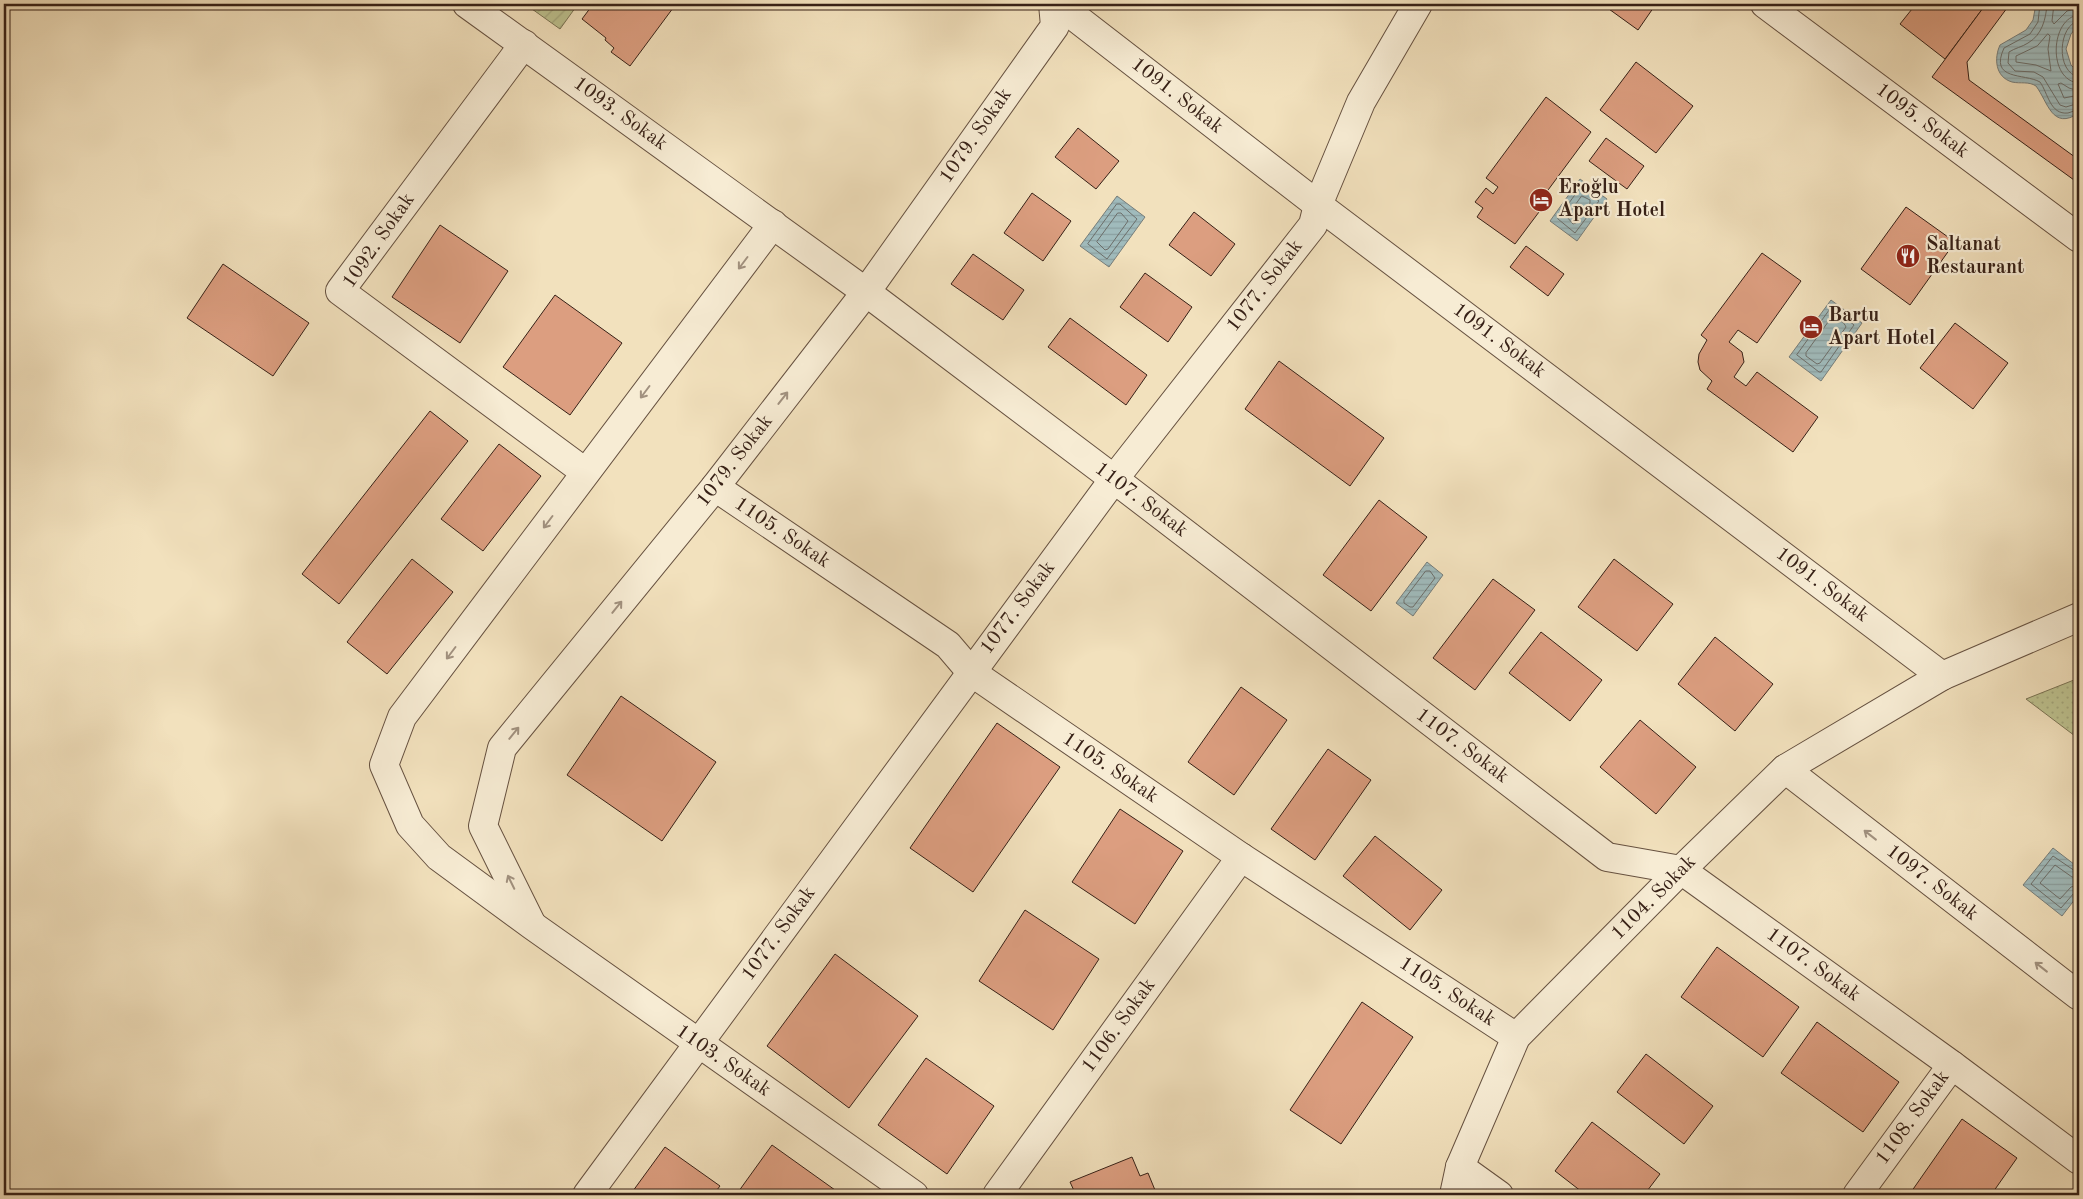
<svg xmlns="http://www.w3.org/2000/svg" width="2083" height="1199" font-family="'Old Standard TT',serif">
	<style>
		.grass { fill: url(#grass-dots); stroke: #7a7253 }
		.garden { fill: url(#garden-furrows); stroke: #7a7253 }
		.water { fill: url(#water-rules); stroke: #767d7a }
		.lines { fill: none; stroke-linecap: round; stroke-linejoin: round }
		.shore { stroke: #6c6e6a; stroke-width: 1 }
		.building { fill: #dc9e80; stroke: #372117 }
		.minor-casing { stroke: #665140; stroke-width: 30 }
		.minor { stroke: #f7ecd4; stroke-width: 28 }
		.oneway { stroke: #a1917f }
		.labels { text-anchor: middle; dominant-baseline: central; stroke-width: 4.5; stroke-linejoin: round; paint-order: stroke }
		.street-label { font-size: 20px; fill: #372117; stroke: #f7ecd4 }
		.poi-label { font-size: 20px; font-weight: bold; fill: #372117; stroke: #f7ecd4; text-anchor: start }
	</style>
	<defs>
		<pattern id="grass-dots" width="8" height="8" patternUnits="userSpaceOnUse" patternTransform="scale(1.25)"><rect width="8" height="8" fill="#bdc28f"/><path d="M2 2h.1M6 6h.1" fill="none" stroke="#a3a67b" stroke-width="1.8" stroke-linecap="round"/></pattern>
		<pattern id="garden-furrows" width="10" height="10" patternUnits="userSpaceOnUse" patternTransform="scale(1.25)"><rect width="10" height="10" fill="#bdc28f"/><path d="M-1 1l2-2M0 10L10 0M9 11l2-2" fill="none" stroke="#a3a67b"/></pattern>
		<pattern id="water-rules" width="6" height="5" patternUnits="userSpaceOnUse" patternTransform="scale(1.25)"><rect width="6" height="5" fill="#a0bbbc"/><path d="M0 2.5h6" fill="none" stroke="#8aa0a1"/></pattern>
	</defs>
	<rect width="100%" height="100%" fill="#f2e1bd"/>
	<filter id="stains"><feTurbulence type="fractalNoise" baseFrequency=".004" numOctaves="4"/><feColorMatrix values="0 0 0 0 .2 0 0 0 0 .09 0 0 0 0 .02 0 0 0 .5 -.17"/></filter>
	<radialGradient id="worn" r=".72"><stop offset=".6" stop-color="#630" stop-opacity="0"/><stop offset="1" stop-color="#630" stop-opacity=".3"/></radialGradient>
	<path class="grass" d="M2079 678V739L2026 699Z"/>
	<path class="garden" d="M535 4H578L560 29 532 9Z"/>
	<g class="water">
		<path d="M2036 4H2079V24L2071 34 2066 49 2071 65 2079 73V113C2052 131 2048 102 2036 86 2028 81 2021 84 2012 82 1995 77 1994 58 2000 45L2026 30 2033 20Z"/>
		<path d="M1580 179 1607 199 1577 241 1550 221Z"/>
		<path d="M1117 196 1145 217 1109 267 1080 246Z"/>
		<path d="M1831 300 1862 323 1821 381 1789 357Z"/>
		<path d="M1427 562 1443 575 1413 616 1396 603Z"/>
		<path d="M2053 848 2079 868V894L2062 916 2023 885Z"/>
	</g>
	<g class="lines">
		<g class="shore">
			<path d="M2040 4 2038 22 2030 34 2004 48C1989 81 2024 73 2040 82 2048 93 2050 115 2068 113 2072 112 2075 110 2079 109"/>
			<path d="M2047 4C2046 19 2042 35 2028 43 2022 47 2015 48 2009 52L2008 63 2015 71 2034 72 2043 77 2060 105 2066 107 2079 103"/>
			<path d="M2054 4 2052 21 2054 24 2067 11 2079 8"/>
			<path d="M2079 15C2050 17 2047 81 2079 83"/>
			<path d="M2079 21C2058 24 2055 73 2079 77"/>
			<path d="M2048 34 2050 36 2048 49 2051 71 2036 65 2016 62V56L2037 46Z"/>
			<path d="M2079 91 2069 88 2061 83 2058 84 2064 98 2079 95"/>
			<path d="M1581 187 1599 201 1575 233 1558 219Z"/>
			<path d="M1582 196 1590 200V203L1576 223 1573 224 1567 217Z"/>
			<path d="M1117 204H1120L1137 219 1107 259 1088 244Z"/>
			<path d="M1118 213H1121L1128 221 1108 249 1105 250 1097 242Z"/>
			<path d="M1831 308H1834L1854 325 1821 372H1819L1797 355Z"/>
			<path d="M1832 317C1836 316 1845 323 1846 327L1820 363 1817 364 1806 356V353Z"/>
			<path d="M1426 571H1430L1435 578 1413 607H1410L1404 603V600Z"/>
			<path d="M2079 872 2075 871 2053 856 2031 884 2061 908 2074 893 2079 892"/>
			<path d="M2079 878 2072 877 2055 865 2040 883 2060 899 2071 887 2079 885"/>
		</g>
	</g>
	<g class="building">
		<path d="M587 4H676L630 66 611 52 614 48 605 40 606 38 582 19 591 7Z"/>
		<path d="M1602 4H1656L1638 30Z"/>
		<path d="M1916 4H1986L1945 59 1900 24Z"/>
		<path d="M1986 4H2010L1967 62 1969 80 2079 160V174L2074 180 1932 77Z"/>
		<path d="M1636 62 1693 106 1656 153 1600 110Z"/>
		<path d="M1546 97 1591 132 1534 209 1539 212 1515 244 1477 217 1483 208 1475 202 1486 188 1493 194 1498 187 1486 178Z"/>
		<path d="M1078 128 1119 161 1096 189 1055 157Z"/>
		<path d="M1606 138 1644 166 1627 189 1589 161Z"/>
		<path d="M1032 193 1071 221 1043 261 1004 233Z"/>
		<path d="M1906 207 1955 242 1910 305 1861 269Z"/>
		<path d="M1194 212 1235 244 1211 276 1169 245Z"/>
		<path d="M440 225 508 271 460 343 392 297Z"/>
		<path d="M1526 246 1564 274 1548 296 1510 267Z"/>
		<path d="M1762 253 1801 281 1757 343 1738 330 1729 342 1742 352 1744 362 1734 377 1746 386 1757 372 1818 417 1793 452 1707 389 1712 381 1700 370 1698 362 1699 354 1707 340 1701 335Z"/>
		<path d="M973 254 1024 290 1003 320 951 284Z"/>
		<path d="M223 264 309 323 273 376 187 318Z"/>
		<path d="M1145 273 1192 307 1168 342 1120 307Z"/>
		<path d="M555 295 622 343 570 415 503 367Z"/>
		<path d="M1070 318 1147 375 1126 405 1048 347Z"/>
		<path d="M1955 323 2008 363 1973 409 1920 368Z"/>
		<path d="M1279 361 1384 438 1350 486 1245 409Z"/>
		<path d="M430 411 468 441 339 604 302 574Z"/>
		<path d="M499 444 541 476 483 551 441 519Z"/>
		<path d="M1379 500 1427 537 1371 611 1323 575Z"/>
		<path d="M412 559 453 592 387 674 347 642Z"/>
		<path d="M1614 559 1673 604 1637 651 1578 607Z"/>
		<path d="M1493 579 1535 610 1475 690 1433 658Z"/>
		<path d="M1541 632 1602 680 1570 721 1509 673Z"/>
		<path d="M1715 637 1773 684 1735 731 1678 684Z"/>
		<path d="M1241 687 1287 720 1234 795 1188 762Z"/>
		<path d="M621 696 716 762 662 841 567 775Z"/>
		<path d="M1640 720 1696 767 1656 814 1600 767Z"/>
		<path d="M997 723 1060 767 973 892 910 848Z"/>
		<path d="M1328 749 1371 780 1315 860 1271 829Z"/>
		<path d="M1120 809 1183 851 1135 924 1072 882Z"/>
		<path d="M1375 836 1442 890 1410 930 1343 876Z"/>
		<path d="M1025 910 1099 959 1053 1030 979 981Z"/>
		<path d="M1717 947 1799 1007 1763 1057 1681 997Z"/>
		<path d="M835 954 918 1016 849 1108 767 1046Z"/>
		<path d="M1362 1002 1413 1037 1341 1144 1290 1110Z"/>
		<path d="M1817 1022 1899 1082 1863 1132 1781 1073Z"/>
		<path d="M1646 1054 1713 1106 1684 1144 1617 1092Z"/>
		<path d="M926 1058 994 1106 947 1174 878 1125Z"/>
		<path d="M1962 1119 2017 1158 1991 1195H1909Z"/>
		<path d="M1592 1122 1660 1174 1644 1195H1586L1555 1171Z"/>
		<path d="M772 1145 842 1195H736Z"/>
		<path d="M665 1147 720 1186 713 1195H630Z"/>
		<path d="M1132 1157 1140 1176 1148 1173 1157 1195H1076L1070 1182Z"/>
	</g>
	<g class="lines">
		<g class="minor-casing">
			<g id="minor">
				<path d="M467 4 866 292 1114 479 1607 857 1681 870 1952 1065 2079 1160"/>
				<path d="M1058 4 1318 205 1942 676"/>
				<path d="M1765 4 2079 238"/>
				<path d="M524 44 340 291 585 472"/>
				<path d="M773 224 402 717 384 765 410 825 439 857 533 926 914 1195"/>
				<path d="M715 487 948 645 971 672 1241 857 1516 1037"/>
				<path d="M1785 769 2079 996"/>
				<path d="M531 923 483 826 502 748 715 487 866 292 1055 26 1053 4"/>
				<path d="M1460 1167 1499 1195"/>
				<path d="M587 1195 1114 479 1313 225 1318 205 1361 102 1418 4"/>
				<path d="M997 1195 1241 857"/>
				<path d="M1454 1195 1460 1167 1516 1037 1681 870 1785 769 1942 676 2079 617"/>
				<path d="M1857 1195 1952 1065"/>
			</g>
		</g>
		<use href="#minor" class="minor"/>
	</g>
	<defs><path id="oneway-shaft" d="M-6 0H5M1.5-3L5.5 0L1.5 3" fill="none" stroke-width="1.6" stroke-linecap="round" stroke-linejoin="round" transform="scale(1.25)"/></defs>
	<g class="oneway">
		<use href="#oneway-shaft" transform="translate(743 263) rotate(127)"/>
		<use href="#oneway-shaft" transform="translate(645 392) rotate(127)"/>
		<use href="#oneway-shaft" transform="translate(783 398) rotate(-52)"/>
		<use href="#oneway-shaft" transform="translate(548 522) rotate(127)"/>
		<use href="#oneway-shaft" transform="translate(617 607) rotate(-51)"/>
		<use href="#oneway-shaft" transform="translate(451 653) rotate(127)"/>
		<use href="#oneway-shaft" transform="translate(514 733) rotate(-51)"/>
		<use href="#oneway-shaft" transform="translate(1870 835) rotate(-142)"/>
		<use href="#oneway-shaft" transform="translate(511 882) rotate(-116)"/>
		<use href="#oneway-shaft" transform="translate(2041 967) rotate(-142)"/>
	</g>
	<defs>
		<g id="hotel-disc" transform="scale(1.25)"><circle r="9.5" fill="#8f2418" stroke="#f7ecd4"/><path d="M-6-4.5h1.5V1H6V5H4.5V3h-9V5H-6ZM-4 0a1.8 1.8 0 1 1 3.6 0ZM.5 0V-2.5h3Q6-2.5 6 0Z" fill="#fff"/></g>
		<g id="restaurant-disc" transform="scale(1.25)"><circle r="9.5" fill="#8f2418" stroke="#f7ecd4"/><path d="M-5-6h1v4h1v-4h1v4h1v-4h1v5L-1.5 .5V6h-2V.5L-5-1ZM5-6V6H3V1.5H1.5Q1.5-4 5-6Z" fill="#fff"/></g>
	</defs>
	<g fill-rule="evenodd">
		<use href="#hotel-disc" x="1541" y="200"/>
		<use href="#restaurant-disc" x="1908" y="256"/>
		<use href="#hotel-disc" x="1811" y="327"/>
	</g>
	<g class="labels">
		<g class="street-label">
			<text transform="translate(1177 96) rotate(38)">1091. Sokak</text>
			<text transform="translate(620 114) rotate(36)">1093. Sokak</text>
			<text transform="translate(1922 121) rotate(37)">1095. Sokak</text>
			<text transform="translate(976 136) rotate(-55)">1079. Sokak</text>
			<text transform="translate(379 241) rotate(-55)">1092. Sokak</text>
			<text transform="translate(1265 286) rotate(-52)">1077. Sokak</text>
			<text transform="translate(1499 341) rotate(37)">1091. Sokak</text>
			<text transform="translate(735 461) rotate(-52)">1079. Sokak</text>
			<text transform="translate(1141 500) rotate(37)">1107. Sokak</text>
			<text transform="translate(782 533) rotate(34)">1105. Sokak</text>
			<text transform="translate(1822 585) rotate(37)">1091. Sokak</text>
			<text transform="translate(1018 608) rotate(-53)">1077. Sokak</text>
			<text transform="translate(1462 746) rotate(37)">1107. Sokak</text>
			<text transform="translate(1110 768) rotate(34)">1105. Sokak</text>
			<text transform="translate(1932 883) rotate(38)">1097. Sokak</text>
			<text transform="translate(1654 898) rotate(-45)">1104. Sokak</text>
			<text transform="translate(779 934) rotate(-54)">1077. Sokak</text>
			<text transform="translate(1813 965) rotate(36)">1107. Sokak</text>
			<text transform="translate(1447 992) rotate(33)">1105. Sokak</text>
			<text transform="translate(1119 1026) rotate(-54)">1106. Sokak</text>
			<text transform="translate(723 1061) rotate(35)">1103. Sokak</text>
			<text transform="translate(1913 1118) rotate(-54)">1108. Sokak</text>
		</g>
		<g class="poi-label">
			<text x="1558" y="188">Eroğlu<tspan x="1558" dy="23">Apart Hotel</tspan></text>
			<text x="1926" y="245">Saltanat<tspan x="1926" dy="23">Restaurant</tspan></text>
			<text x="1828" y="316">Bartu<tspan x="1828" dy="23">Apart Hotel</tspan></text>
		</g>
	</g>
	<rect width="2083" height="1199" fill="none" stroke="#f2e1bd" stroke-width="20"/>
	<rect x="5" y="5" width="2073" height="1189" fill="none" stroke="#372117" stroke-width="2.5"/>
	<rect x="10" y="10" width="2063" height="1179" fill="none" stroke="#372117"/>
	<rect width="100%" height="100%" filter="url(#stains)"/>
	<rect width="100%" height="100%" fill="url(#worn)"/>
</svg>
